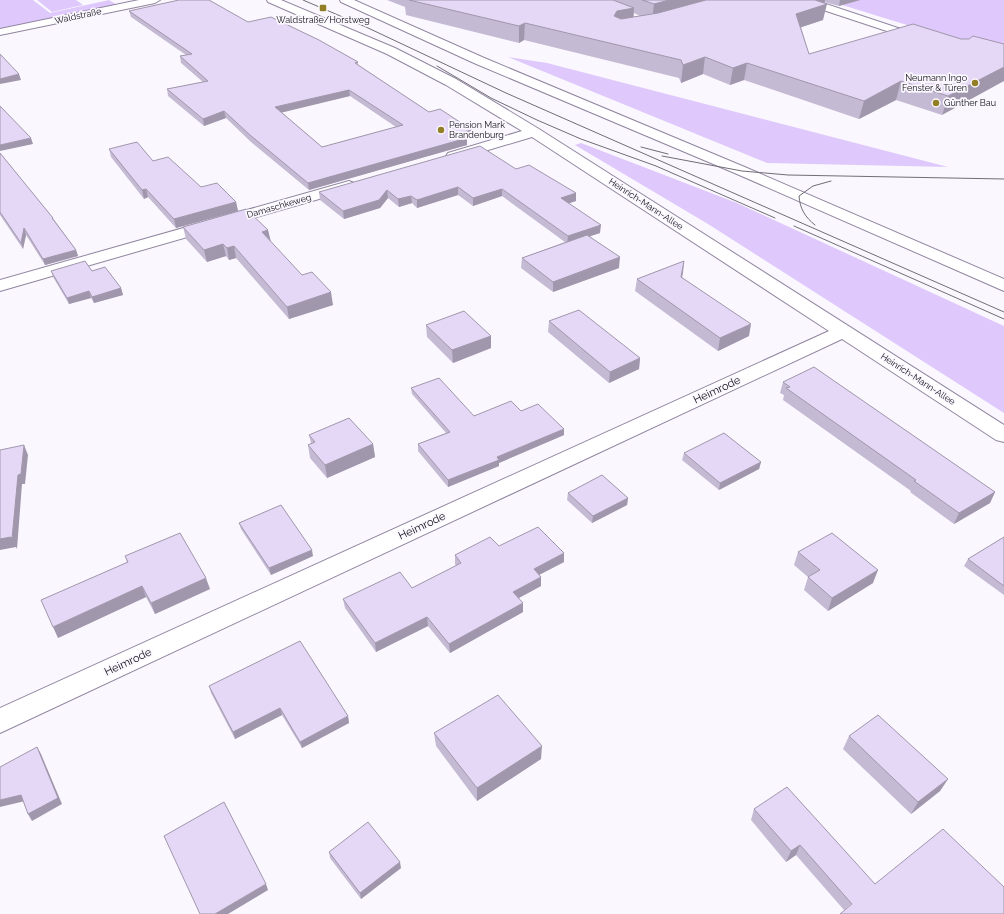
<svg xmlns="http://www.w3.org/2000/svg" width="1004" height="914" font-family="Raleway,sans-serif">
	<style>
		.green { fill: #dfc8fb }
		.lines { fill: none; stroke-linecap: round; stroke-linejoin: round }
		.minor-casing { stroke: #9185a0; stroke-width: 2 }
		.secondary-casing { stroke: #9185a0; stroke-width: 2 }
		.minor { fill: #fff; fill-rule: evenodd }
		.secondary { fill: #fff; fill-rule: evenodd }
		.tram { stroke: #716d76; stroke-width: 1 }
		.wall { fill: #c5bad4; fill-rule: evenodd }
		.shaded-wall { fill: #a097ac }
		.building { fill: #e5d8f6; stroke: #a097ac; fill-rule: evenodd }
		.poi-dot { fill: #927e25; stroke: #faf8fe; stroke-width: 1.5 }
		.labels { text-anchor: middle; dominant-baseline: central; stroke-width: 3.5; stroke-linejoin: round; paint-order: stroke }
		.far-street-label { font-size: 9px; fill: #16111b; stroke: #faf8fe }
		.far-poi-label { font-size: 9px; fill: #16111b; stroke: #faf8fe; text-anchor: start }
		.street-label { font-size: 11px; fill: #16111b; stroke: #faf8fe }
	</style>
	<rect width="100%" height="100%" fill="#faf8fe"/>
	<g class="green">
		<path d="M0 0H33L50 13 109 0 119 6 0 31Z"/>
		<path d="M37 0H76L83 5 52 12Z"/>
		<path d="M826 0H1004V55Z"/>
		<path d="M508 57 547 63 948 167 767 163Z"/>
		<path d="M581 143 737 203 1004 326V413L708 224 575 145Z"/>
	</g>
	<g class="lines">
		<g class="minor-casing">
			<g id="minor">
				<path d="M139 0H160L155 3 0 35V29Z"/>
				<path d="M267 0H281L395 48 456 79 539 129 1004 425V442L996 440 842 339 0 733V708L829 331 532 137 458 159 453 160 448 159 446 156 448 153 522 131 446 85 387 54 268 2Z"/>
				<path d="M798 0H814L925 37 927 39 925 41H917L799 2Z"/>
				<path d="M349 181 354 183 357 186 354 189 0 291V280Z"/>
			</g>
		</g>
		<g class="secondary-casing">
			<path id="secondary" d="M340 0H354L482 57 747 168 1004 279V291L737 174 474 63 341 2Z"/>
		</g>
		<use href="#minor" class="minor"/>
		<use href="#secondary" class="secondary"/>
		<g class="tram">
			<path d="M303 0 366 27 506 93 1004 312"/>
			<path d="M437 66 491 98 537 120 581 139 656 166 775 218"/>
			<path d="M641 147 668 154"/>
			<path d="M662 156 742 171 788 175 1004 179"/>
			<path d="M815 225C805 217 800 209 799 196L813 186 831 181"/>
			<path d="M794 226 1004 319"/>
		</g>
	</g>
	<g class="wall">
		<path d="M387 0H860L839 6 824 2 823 20 801 27 809 54 961 39H969L942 115 896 100 859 119 744 80 730 85 703 74 681 83 679 78 524 40 519 43 406 15 405 7ZM634 13 640 16 633 17Z"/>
		<path d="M129 11 248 22 358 62V65L429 112 472 137 467 139V145L309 190 251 142 226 118 204 126 168 96 167 89 203 82 181 63 180 56 186 55 131 17ZM350 96 396 127 322 147 281 112Z"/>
		<path d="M109 149 236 202 238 211 176 228 148 197 144 199 111 157Z"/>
		<path d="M0 153 53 218 55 221 76 250 78 256 45 265 26 235 23 249 0 215Z"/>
		<path d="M516 169 576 201 569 203 600 233 590 236 619 268 553 292 521 268 522 258 565 242 502 196 473 206 458 195 417 208 412 203 399 207 388 198 380 208 344 219 320 200 319 192Z"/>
		<path d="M183 227 268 230 270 242 302 275 333 305 289 319 236 258 229 260 226 256 207 262 186 239Z"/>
		<path d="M684 261 682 277 749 336 718 351 635 291 637 279Z"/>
		<path d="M51 271H92L121 288 123 295 94 303 91 298 69 304 53 277Z"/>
		<path d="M549 321 640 358 639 369 609 383 548 332Z"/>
		<path d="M426 325 491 336V348L453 363 427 337Z"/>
		<path d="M783 382 995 492 990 503 954 524 910 492 911 491 783 400 784 395 780 393Z"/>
		<path d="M411 388 474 416 521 411 564 435 499 463V466L448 487 418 451V444L446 433 412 394Z"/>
		<path d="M309 435 373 444 375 457 327 478 310 458 308 445 311 443Z"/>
		<path d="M684 453 761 462 759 469 719 490 682 460Z"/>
		<path d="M568 493 628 498 627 505 592 523 567 500Z"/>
		<path d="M239 523 313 556 271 575 241 529Z"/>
		<path d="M1004 537V595L964 566 968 559Z"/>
		<path d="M499 546 564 562 539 575 541 577V586L519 598 523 612 450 653 428 626 376 652 345 608 343 599 412 588 456 566 455 564V555Z"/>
		<path d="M798 552 873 583 828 611 804 590 808 577 794 565Z"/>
		<path d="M125 556 210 589 155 614 146 597 58 638 127 562Z"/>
		<path d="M209 686 348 716 349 723 302 748 282 715 235 739 211 693Z"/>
		<path d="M434 733 541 759 477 801 436 746Z"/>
		<path d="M849 736 948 779 940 791 911 814 843 749Z"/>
		<path d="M754 809 875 884 844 910 796 855 786 862 751 820Z"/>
		<path d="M329 852 401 868 361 899 330 858Z"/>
	</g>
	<g class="shaded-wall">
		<path d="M669 0H727L652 20 654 4Z"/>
		<path d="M812 0H825L824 5 827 4 823 20 793 30 796 14Z"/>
		<path d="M840 0H860L839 6Z"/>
		<path d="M634 8 633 24 614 16 617 11Z"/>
		<path d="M525 23 524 40 519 43V26Z"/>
		<path d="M705 57 703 74 681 83 683 65Z"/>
		<path d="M747 63 744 80 730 85 733 68Z"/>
		<path d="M1004 67V81L942 115 948 96Z"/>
		<path d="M19 74 21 80 0 84V79Z"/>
		<path d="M901 81 896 100 859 119 864 101Z"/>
		<path d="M349 90 350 96 276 114 275 107Z"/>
		<path d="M224 111 226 118 204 126 203 119Z"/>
		<path d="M472 130V137L467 139V145L309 190 308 183 460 133Z"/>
		<path d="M31 138 33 144 0 151V145Z"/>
		<path d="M458 187V195L417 208V200Z"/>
		<path d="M146 189 148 197 144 199 142 190Z"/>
		<path d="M502 189V196L473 206V198Z"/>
		<path d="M387 190 388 198 380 208 344 219 343 211Z"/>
		<path d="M576 193V201L561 206V198Z"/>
		<path d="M411 196 412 203 399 207 398 199Z"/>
		<path d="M236 202 238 211 176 228 174 219Z"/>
		<path d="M601 225 600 233 567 244 568 236Z"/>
		<path d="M24 228 26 235 23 249 21 243Z"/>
		<path d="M268 230 271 242 262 232Z"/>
		<path d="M223 244 226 256 207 262 204 250Z"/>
		<path d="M234 246 236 258 229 260 227 248Z"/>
		<path d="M76 250 78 256 45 265 43 259Z"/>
		<path d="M620 257 619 268 553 292V282Z"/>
		<path d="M684 261 683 273 679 289 681 277Z"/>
		<path d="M121 288 123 295 94 303 92 297Z"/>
		<path d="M89 291 91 298 69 304 67 298Z"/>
		<path d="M331 292 333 305 289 319 287 307Z"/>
		<path d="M751 324 749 336 718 351 720 338Z"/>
		<path d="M491 336V348L453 363 452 350Z"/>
		<path d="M640 358 639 369 609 383 610 372Z"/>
		<path d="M564 429V435L499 463V466L448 487V480L497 457Z"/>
		<path d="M373 444 375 457 327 478 325 465Z"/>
		<path d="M24 445 28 455 25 484H22L17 549 16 547 0 550V539L18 475Z"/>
		<path d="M761 462 759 469 719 490 720 483Z"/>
		<path d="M995 492 990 503 954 524 959 513Z"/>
		<path d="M628 498 627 505 592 523 593 516Z"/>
		<path d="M312 550 313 556 271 575 269 568Z"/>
		<path d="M564 553V562L533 578 534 569Z"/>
		<path d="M878 570 873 583 828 611 832 598Z"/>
		<path d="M541 577V586L513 601V592Z"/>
		<path d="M206 578 210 589 155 614 151 603Z"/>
		<path d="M142 586 146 597 58 638 53 627Z"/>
		<path d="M523 603V612L450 653 449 644Z"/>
		<path d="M427 617 428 626 376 652 375 643Z"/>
		<path d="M280 708 282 715 235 739 233 732Z"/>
		<path d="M348 716 349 723 302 748 300 742Z"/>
		<path d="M542 746 541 759 477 801V788Z"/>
		<path d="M37 747 41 754 62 804 32 821 28 814Z"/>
		<path d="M948 779 940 791 911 814 918 802Z"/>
		<path d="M21 795 25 801 0 807V800Z"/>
		<path d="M800 845 796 855 786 862 791 851Z"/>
		<path d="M400 862 401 868 361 899 360 893Z"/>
		<path d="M266 884 268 890 228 914H215Z"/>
	</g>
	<g class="building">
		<path d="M179 0H209L248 22 271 17 319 40 358 62 355 63 429 112 440 109 472 130 460 133 467 138 308 183 250 135 224 111 203 119 167 89 208 81 180 56 192 54 129 11ZM349 90 403 125 322 147 275 107Z"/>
		<path d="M409 0H613L634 8 617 11 614 16 621 19 658 13 706 0H815L827 4 796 14 809 54 913 24 961 39H969L973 36 1004 44V67L948 96 901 81 864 101 747 63 733 68 705 57 683 65 681 60 525 23 519 26Z"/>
		<path d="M642 0H669L654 4Z"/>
		<path d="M0 54 19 74 0 79Z"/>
		<path d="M0 106 31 138 0 145Z"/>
		<path d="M137 142 153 161 168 157 201 187 217 183 236 202 174 219 146 189 142 190 109 149Z"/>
		<path d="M480 146 516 169 529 165 576 193 561 198 601 225 568 236 502 189 473 198 458 187 417 200 411 196 398 199 387 190 379 200 343 211 319 192Z"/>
		<path d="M0 153 53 218H52L76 250 43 259 24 228 21 243 0 212Z"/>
		<path d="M246 209 268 230 262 232 302 275 312 272 331 292 287 307 234 246 227 248 223 244 204 250 183 227Z"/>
		<path d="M587 235 620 257 553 282 522 258Z"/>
		<path d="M85 261 92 271 105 267 121 288 92 297 89 291 67 298 51 271Z"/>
		<path d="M684 261 681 277 751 324 720 338 637 279Z"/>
		<path d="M579 310 640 358 610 372 549 321Z"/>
		<path d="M464 311 491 336 452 350 426 325Z"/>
		<path d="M814 367 995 492 959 513 914 481 916 480 786 388 790 387 783 382Z"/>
		<path d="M439 378 474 416 511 401 521 411 538 404 564 429 497 457 499 460 448 480 418 444 450 432 411 388Z"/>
		<path d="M349 418 373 444 325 465 308 445 315 442 309 435Z"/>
		<path d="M724 433 761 462 720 483 684 453Z"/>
		<path d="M24 445 21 474 18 475 12 539 11 537 0 539V450Z"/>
		<path d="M602 475 628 498 593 516 568 493Z"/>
		<path d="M281 505 312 550 269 568 239 523Z"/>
		<path d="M538 527 564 553 534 569 541 577 513 592 523 603 449 644 427 617 375 643 343 599 400 572 412 588 461 563 455 555 490 537 499 546Z"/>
		<path d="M180 533 206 578 151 603 142 586 53 627 41 600 128 562 125 556Z"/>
		<path d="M832 533 878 570 832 598 808 577 820 570 798 552Z"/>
		<path d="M1004 537V586L968 559Z"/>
		<path d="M300 641 348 716 300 742 280 708 233 732 209 686Z"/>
		<path d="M498 695 542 746 477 788 434 733Z"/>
		<path d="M878 715 948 779 918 802 849 736Z"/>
		<path d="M37 747 58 798 28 814 21 795 0 800V767Z"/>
		<path d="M787 787 875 884 943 829 1004 887V914H840L852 904 800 845 791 851 754 809Z"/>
		<path d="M224 802 266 884 215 914H200L164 836Z"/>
		<path d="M368 822 400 862 360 893 329 852Z"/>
	</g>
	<g class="poi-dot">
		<rect x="319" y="4" width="8" height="8" rx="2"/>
		<circle cx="975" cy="83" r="4"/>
		<circle cx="936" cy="103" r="4"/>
		<circle cx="441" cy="130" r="4"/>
	</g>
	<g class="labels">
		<g class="far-street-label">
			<text transform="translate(78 16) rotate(-12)">Waldstraße</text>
			<text transform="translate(646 204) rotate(33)">Heinrich-Mann-Allee</text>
			<text transform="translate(279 206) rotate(-16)">Damaschkeweg</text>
			<text transform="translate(918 379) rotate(33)">Heinrich-Mann-Allee</text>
		</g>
		<g class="far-poi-label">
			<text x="323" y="20" text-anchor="middle">Waldstraße/Horstweg</text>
			<text x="967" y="78" text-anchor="end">Neumann Ingo<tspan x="967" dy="10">Fenster &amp; Türen</tspan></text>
			<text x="944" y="103">Günther Bau</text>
			<text x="449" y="125">Pension Mark<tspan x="449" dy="10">Brandenburg</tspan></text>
		</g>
		<g class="street-label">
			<text transform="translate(717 390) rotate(-25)">Heimrode</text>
			<text transform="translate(422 526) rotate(-25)">Heimrode</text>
			<text transform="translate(128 662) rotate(-25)">Heimrode</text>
		</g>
	</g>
</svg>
